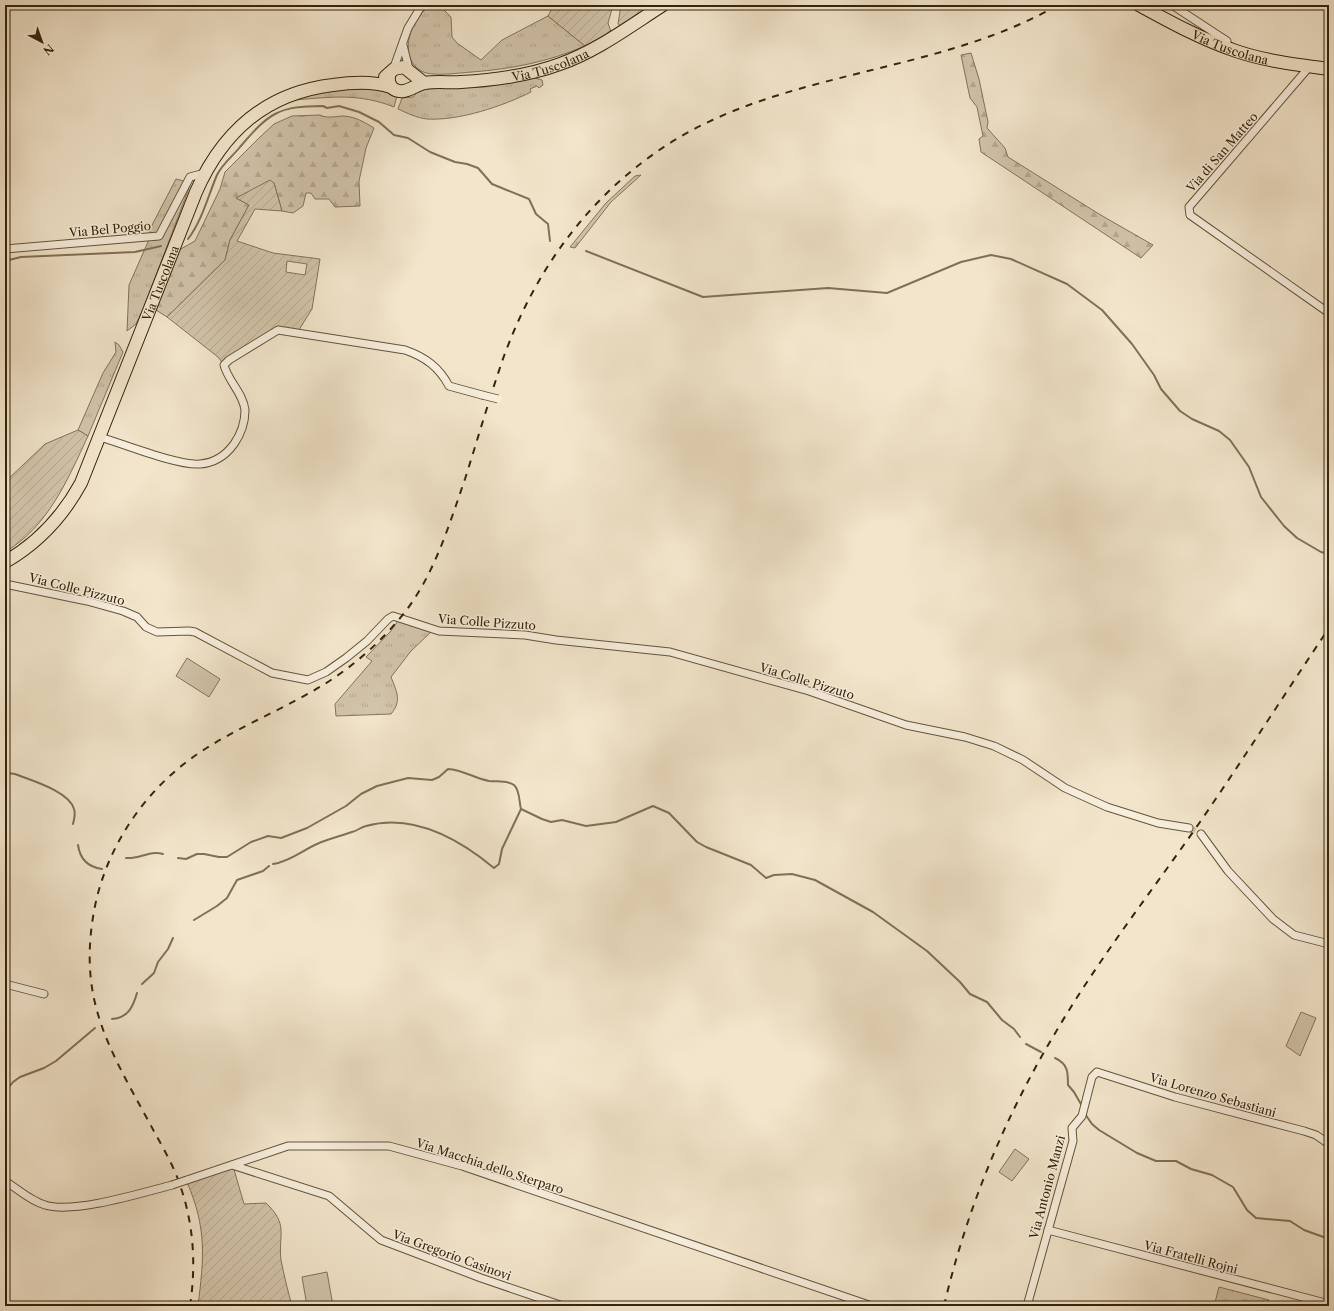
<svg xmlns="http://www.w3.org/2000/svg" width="1334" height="1311" font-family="'Libre Caslon Text',serif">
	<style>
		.grass { fill: url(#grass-tufts); stroke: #84745a }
		.forest { fill: url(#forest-firs); stroke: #84745a }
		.park { fill: url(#park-crowns); stroke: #84745a }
		.garden { fill: url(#garden-furrows); stroke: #84745a; fill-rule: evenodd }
		.pitch { fill: #d2c4aa; stroke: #84745a }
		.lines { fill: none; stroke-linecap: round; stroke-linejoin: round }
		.stream { stroke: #807056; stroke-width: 2 }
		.minor-tunnel { stroke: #ccbea4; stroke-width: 7; stroke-dasharray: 7 3.5; stroke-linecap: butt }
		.minor-casing { stroke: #65543a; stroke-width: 9 }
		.tertiary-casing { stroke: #65543a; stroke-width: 11 }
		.primary-casing { stroke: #36240a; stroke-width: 14 }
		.minor { stroke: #f7eedd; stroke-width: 7 }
		.tertiary { stroke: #f7eedd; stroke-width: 9 }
		.primary { stroke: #f2e5cb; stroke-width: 12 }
		.rail { stroke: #36240a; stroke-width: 2; stroke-dasharray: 7 7; stroke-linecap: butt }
		.minor-bridge-casing { stroke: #65543a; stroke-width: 9; stroke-linecap: butt }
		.minor-bridge { stroke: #f7eedd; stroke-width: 7 }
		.labels { text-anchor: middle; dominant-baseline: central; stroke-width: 3; stroke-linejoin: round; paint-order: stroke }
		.street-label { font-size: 12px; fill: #36240a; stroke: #f7eedd }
	</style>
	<defs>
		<pattern id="grass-tufts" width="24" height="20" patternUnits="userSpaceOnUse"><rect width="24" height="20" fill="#d2c4aa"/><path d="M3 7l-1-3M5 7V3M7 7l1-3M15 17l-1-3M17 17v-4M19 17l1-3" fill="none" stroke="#b5a891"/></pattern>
		<pattern id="forest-firs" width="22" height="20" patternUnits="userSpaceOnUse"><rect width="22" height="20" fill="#d2c4aa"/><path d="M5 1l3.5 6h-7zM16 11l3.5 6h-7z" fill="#b5a891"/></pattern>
		<pattern id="park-crowns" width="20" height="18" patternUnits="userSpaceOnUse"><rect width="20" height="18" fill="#d2c4aa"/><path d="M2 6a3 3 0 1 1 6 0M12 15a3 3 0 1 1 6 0" fill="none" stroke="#b5a891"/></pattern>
		<pattern id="garden-furrows" width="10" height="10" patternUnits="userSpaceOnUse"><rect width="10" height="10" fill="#d2c4aa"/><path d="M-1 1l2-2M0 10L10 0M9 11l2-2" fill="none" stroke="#b5a891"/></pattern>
	</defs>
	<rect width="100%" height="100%" fill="#f2e5cb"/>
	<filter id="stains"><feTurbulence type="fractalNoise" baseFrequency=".005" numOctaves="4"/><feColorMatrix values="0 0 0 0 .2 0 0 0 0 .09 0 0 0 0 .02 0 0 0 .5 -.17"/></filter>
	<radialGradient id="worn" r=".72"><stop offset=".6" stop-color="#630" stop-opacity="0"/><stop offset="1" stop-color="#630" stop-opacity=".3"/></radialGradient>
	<g class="grass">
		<path d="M433 5 441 7 451 17 452 37 457 43 481 60 502 40 548 16 585 46C548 62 511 69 472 72 457 73 441 76 426 73 394 62 411 13 433 5Z"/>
		<path d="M535 78 542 80 543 85 539 88 537 86 530 89 531 92C503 106 459 121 427 119 417 118 407 113 398 109L402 98 413 97 420 89 485 87Z"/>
		<path d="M392 89 397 96 394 107C359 93 331 97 295 100 309 87 371 89 392 89Z"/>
		<path d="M176 179 191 183 142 312 136 324 127 331 129 285 148 242 150 229Z"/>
		<path d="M115 342 119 345 123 352 88 436 78 430 103 373 116 352Z"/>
		<path d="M398 621 432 631 411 651 391 677C397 692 402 701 391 714L336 716 335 704 372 661 366 657 390 632Z"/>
	</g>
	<g class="forest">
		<path d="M971 53 979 79 988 122 987 128 1005 148 1008 157 1099 214 1153 245 1141 258 981 152 979 139 983 136 977 107 970 98 961 55Z"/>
		<path d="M320 115C328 119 335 116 344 116 356 117 364 122 374 128L366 148 359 181 360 206 335 207 329 199H315L311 193H306L303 206 293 213 282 211 274 183 236 198 249 205 230 240 225 260 167 317 156 310 179 250 195 241 220 189 225 172 259 138 274 124 292 116Z"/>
		<path d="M641 175 611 202 575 248 570 247 606 203 635 176Z"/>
	</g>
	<path class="park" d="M1219 1287 1269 1300 1267 1306H1214Z"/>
	<g class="garden">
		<path d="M554 5H574L579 8 582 5H603L608 8 611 5H613L608 23 611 32 585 46 548 16Z"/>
		<path d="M621 5H653L621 26 618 24Z"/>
		<path d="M270 180 274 183 282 211 255 209 237 241 273 253 320 259 312 309 297 333 278 330 224 365 218 357 167 317 225 260 230 240 249 205 236 198ZM287 261 307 264 305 275 286 272Z"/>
		<path d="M78 430 88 436C68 479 48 527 5 552V482L45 444Z"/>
		<path d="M233 1166 244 1204 266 1203C289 1225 278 1234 281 1260 284 1276 288 1291 292 1306H198C204 1257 207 1229 187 1182Z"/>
	</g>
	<g class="pitch">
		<path d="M187 658 220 679 209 697 176 676Z"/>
		<path d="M1301 1012 1316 1018 1300 1056 1286 1046Z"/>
		<path d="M1015 1149 1029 1159 1012 1181 999 1172Z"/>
		<path d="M327 1272 333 1306H307L302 1277Z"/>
	</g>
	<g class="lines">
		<g class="stream">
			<path d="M188 239C202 221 208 196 217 175 223 163 232 157 240 147 269 113 278 106 323 106L327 108 339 106 359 112 379 122 394 135 408 138 430 152 455 162 467 164 478 168 492 184 529 199 536 214 548 224 550 241"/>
			<path d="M586 251 703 297 828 288 887 293 961 262 991 255 1011 259 1067 284 1102 310 1132 344 1154 375 1161 389 1180 411 1192 419 1219 431 1230 440 1249 467 1261 497 1284 526 1297 538 1321 552 1329 554"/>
			<path d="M5 261 21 257 135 252 161 246"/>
			<path d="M8 773 15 774C30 780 69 791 74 809 76 814 74 819 73 824"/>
			<path d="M78 845C80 859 87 867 102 869"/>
			<path d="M126 858C140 859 150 850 163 854"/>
			<path d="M178 858 186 859 197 854H204L219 857H227L251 842 268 836 281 838 307 828 346 806 361 794 377 786 408 778 432 780 439 777 448 769C463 770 474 778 489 781 497 782 507 780 514 785 520 790 519 802 521 809L542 819 551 822 562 820 586 826 616 822 653 806 669 813 697 842 706 847 751 865 766 878 774 875 792 874 815 880 873 912 927 951 960 982 970 994 987 1002 1002 1020 1014 1029 1020 1037"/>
			<path d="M273 864C289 862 303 850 317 844 328 839 341 836 352 832 357 831 361 827 366 826 413 813 459 839 494 868L499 864 502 849 521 809"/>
			<path d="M194 920 217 906 227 898 237 880 263 871 269 866"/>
			<path d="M142 984 154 973 158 962 168 949 173 938"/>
			<path d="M112 1019C128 1018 133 1007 137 993"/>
			<path d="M1026 1044 1041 1052"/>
			<path d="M1055 1058C1068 1064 1068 1072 1068 1085L1074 1092 1082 1106"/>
			<path d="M5 1092 13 1082 20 1077 44 1068 56 1061 95 1028"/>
			<path d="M1085 1114 1092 1124 1099 1130 1137 1153 1156 1161H1176L1191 1169 1212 1175 1233 1187 1247 1210 1256 1218 1290 1221 1304 1230 1329 1239"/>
		</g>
		<path class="minor-tunnel" d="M1189 828 1201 834"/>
		<g class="minor-casing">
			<g id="minor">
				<path d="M1172 5 1227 41"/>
				<path d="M403 45 409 69"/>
				<path d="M1310 66 1189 207 1190 215 1329 313"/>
				<path d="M393 70 408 28 422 5"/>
				<path d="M5 249 159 236 190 177 205 173"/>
				<path d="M100 437C124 444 178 466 200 464 214 463 226 455 234 444 241 434 245 422 245 410 243 393 228 381 224 365L229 360 278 330 405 350C425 357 439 367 449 386L482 395"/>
				<path d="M5 584 87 601 123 611 137 617 146 627 157 632 189 631 195 632 272 673 308 680 326 672 346 658 367 641 388 619 393 616 439 631 525 635 556 640 670 652 809 691 906 725 965 737 994 746 1023 760 1065 788 1107 807 1158 823 1189 828"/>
				<path d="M1201 834 1228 871 1273 919 1294 935 1329 944"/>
				<path d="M5 984 44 994"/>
				<path d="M232 1165 329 1196 381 1240 481 1278 563 1306"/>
				<path d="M187 1180 288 1146H389L462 1166 872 1306"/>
				<path d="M5 1181C18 1189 30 1201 45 1205 74 1214 141 1193 172 1185"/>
				<path d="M1048 1230 1329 1304"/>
				<path d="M1027 1306 1073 1141 1072 1128 1082 1116 1092 1077 1097 1072 1175 1097 1304 1131 1316 1135 1329 1144"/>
			</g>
		</g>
		<g class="tertiary-casing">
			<path id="tertiary" d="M5 1305V1306"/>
		</g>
		<g class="primary-casing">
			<g id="primary">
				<path id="s1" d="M1139 5C1170 22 1201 39 1236 51 1265 61 1298 65 1329 69"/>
				<path id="s2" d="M390 73C387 80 390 90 399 91 407 93 417 84 425 83 437 81 450 83 461 82 495 80 528 76 560 64 597 51 630 26 663 5"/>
				<path d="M385 77 394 69 404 67 424 83"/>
				<path id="s3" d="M5 562C38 543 63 516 81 483L196 192C223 131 266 93 333 85 353 82 373 81 391 87"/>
			</g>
		</g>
		<use href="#minor" class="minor"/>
		<use href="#tertiary" class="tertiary"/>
		<use href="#primary" class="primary"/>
		<g class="rail">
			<path d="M190 1306C196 1266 194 1227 181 1188 174 1165 160 1143 149 1122 107 1045 77 997 95 906 108 843 148 786 202 751 240 726 284 709 323 685 354 666 382 641 405 612 435 573 449 525 465 479 478 438 490 396 504 356 534 274 583 204 655 153 773 69 933 77 1058 5"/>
			<path d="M944 1306C967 1208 1005 1116 1057 1030 1100 957 1152 891 1200 822 1244 758 1286 692 1329 628"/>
		</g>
		<g class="minor-bridge-casing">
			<g id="minor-bridge">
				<path d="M482 395 498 399"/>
				<path d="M172 1185 187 1180"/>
			</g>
		</g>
		<use href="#minor-bridge" class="minor-bridge"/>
	</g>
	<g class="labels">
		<g class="street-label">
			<text stroke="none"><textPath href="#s1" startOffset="101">Via Tuscolana</textPath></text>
			<text stroke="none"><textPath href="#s2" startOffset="178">Via Tuscolana</textPath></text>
			<text transform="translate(1222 152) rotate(-49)">Via di San Matteo</text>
			<text transform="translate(110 229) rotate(-5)">Via Bel Poggio</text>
			<text stroke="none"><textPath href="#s3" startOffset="326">Via Tuscolana</textPath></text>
			<text transform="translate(77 589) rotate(14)">Via Colle Pizzuto</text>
			<text transform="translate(487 622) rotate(4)">Via Colle Pizzuto</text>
			<text transform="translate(807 681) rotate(17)">Via Colle Pizzuto</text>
			<text transform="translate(1213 1095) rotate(16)">Via Lorenzo Sebastiani</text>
			<text transform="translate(490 1166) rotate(18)">Via Macchia dello Sterparo</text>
			<text transform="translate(1047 1187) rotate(-75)">Via Antonio Manzi</text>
			<text transform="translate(452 1255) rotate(20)">Via Gregorio Casinovi</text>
			<text transform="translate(1191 1257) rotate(15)">Via Fratelli Rojni</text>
		</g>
	</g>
	<rect width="1334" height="1311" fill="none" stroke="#f2e5cb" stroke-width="20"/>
	<rect x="6" y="6" width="1322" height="1299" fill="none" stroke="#36240a" stroke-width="2"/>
	<rect x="10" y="10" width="1314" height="1291" fill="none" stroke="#36240a"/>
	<g transform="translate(42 42) rotate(139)" stroke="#f7eedd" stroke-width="3" paint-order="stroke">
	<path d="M0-3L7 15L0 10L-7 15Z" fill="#36240a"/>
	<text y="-6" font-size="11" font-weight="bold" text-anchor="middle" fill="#36240a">N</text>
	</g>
	<rect width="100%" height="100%" filter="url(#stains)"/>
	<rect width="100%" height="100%" fill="url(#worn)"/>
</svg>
